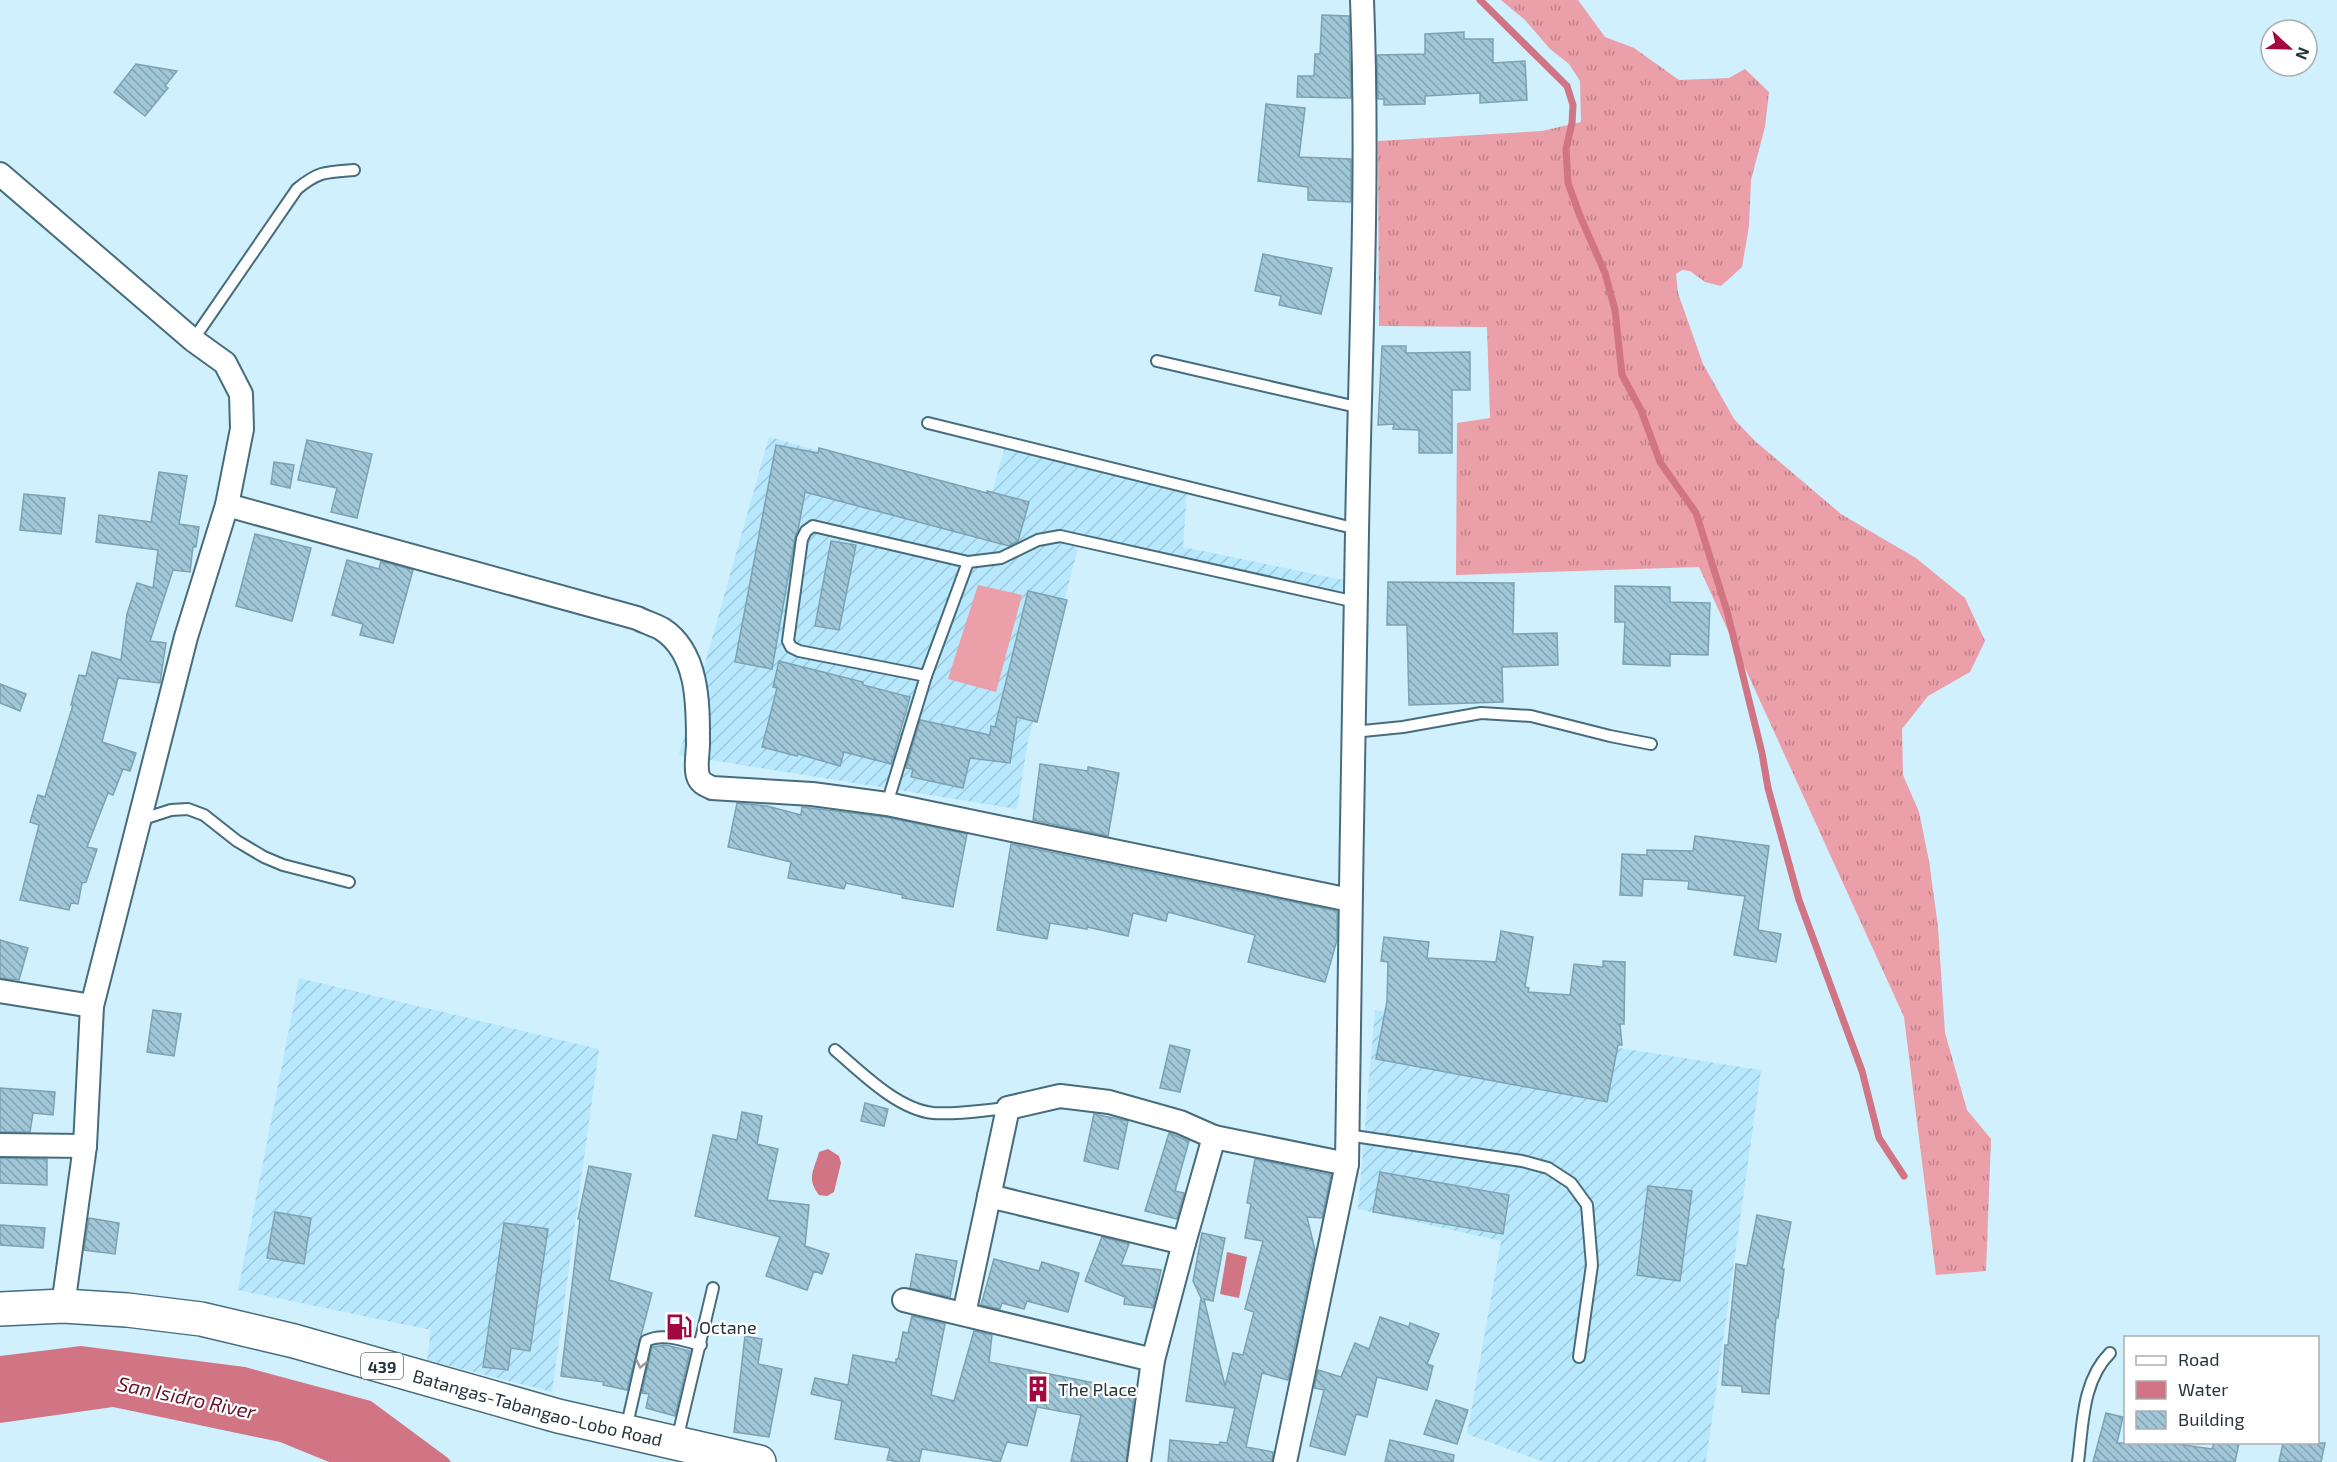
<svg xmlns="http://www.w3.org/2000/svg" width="2337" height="1462" font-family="'Exo 2',sans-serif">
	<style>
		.industrial { fill: url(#industrial-furrows) }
		.grass { fill: url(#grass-tufts) }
		.pitch { fill: #ea9fa9 }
		.water { fill: #d17483 }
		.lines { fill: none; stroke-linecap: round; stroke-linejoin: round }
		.stream { stroke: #d17483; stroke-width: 7 }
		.building { fill: url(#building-back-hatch); stroke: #7ca2b2; stroke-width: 1.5 }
		.lane-casing { stroke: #476c7b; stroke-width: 14 }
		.street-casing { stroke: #476c7b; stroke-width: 26 }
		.primary-casing { stroke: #476c7b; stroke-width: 36 }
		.lane { stroke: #fff; stroke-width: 10 }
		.street { stroke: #fff; stroke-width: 22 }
		.primary { stroke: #fff; stroke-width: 33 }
		.oneway { stroke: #939a9e }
		.labels { text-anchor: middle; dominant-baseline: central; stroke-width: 4.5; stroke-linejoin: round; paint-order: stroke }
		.shield { fill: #fff; stroke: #687277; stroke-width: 1.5 }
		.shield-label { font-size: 16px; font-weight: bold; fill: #27363d }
		.poi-label { font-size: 18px; fill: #27363d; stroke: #fff; text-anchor: start }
		.street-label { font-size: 18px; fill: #27363d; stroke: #fff }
		.water-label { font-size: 20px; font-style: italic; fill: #67122a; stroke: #fff }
	</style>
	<defs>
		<pattern id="industrial-furrows" width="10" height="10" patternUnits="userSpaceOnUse" patternTransform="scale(1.5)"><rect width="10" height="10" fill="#b7e8fd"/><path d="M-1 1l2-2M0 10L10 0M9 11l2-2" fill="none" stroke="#9dc8da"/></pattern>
		<pattern id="grass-tufts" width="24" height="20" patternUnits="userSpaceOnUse" patternTransform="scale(1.5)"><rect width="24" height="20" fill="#ea9fa9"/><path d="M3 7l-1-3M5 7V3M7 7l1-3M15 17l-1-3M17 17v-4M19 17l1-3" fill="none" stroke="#be828b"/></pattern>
		<pattern id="building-back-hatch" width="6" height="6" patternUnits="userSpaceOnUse" patternTransform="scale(1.5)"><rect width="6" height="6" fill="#a0c7d8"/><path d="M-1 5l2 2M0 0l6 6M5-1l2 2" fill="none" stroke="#82a2b0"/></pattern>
	</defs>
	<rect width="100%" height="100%" fill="#d0f0fe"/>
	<g class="industrial">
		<path d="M769 437 990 499 1006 443 1187 492 1183 547 1348 581 1341 602 1080 540 1028 741 1017 809 679 755Z"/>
		<path d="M299 978 599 1049 552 1392 427 1360 431 1330 238 1290Z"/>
		<path d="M1375 1010 1761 1070 1706 1462H1544L1467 1434 1501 1241 1358 1209Z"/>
	</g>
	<path class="grass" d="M1501 0H1578L1605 37 1634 48 1679 80 1729 78 1745 69 1769 92 1765 127 1751 180 1749 226 1742 267 1721 286 1705 282 1690 271 1682 270 1676 274 1678 293 1703 364 1734 419 1755 441 1841 514 1916 558 1965 598 1985 641 1970 672 1928 696 1902 729 1903 775 1919 812 1929 861 1938 927 1945 1033 1967 1110 1991 1139 1986 1271 1936 1275 1904 1017 1699 567 1456 575 1457 423 1490 418 1487 327 1379 326 1378 141 1542 131 1581 122 1580 81 1569 64 1550 49 1525 20Z"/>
	<path class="pitch" d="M978 585 1022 595 996 692 948 679Z"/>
	<g class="water">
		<path d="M828 1149 839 1156 841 1163 834 1192 827 1196 819 1195C806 1178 814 1171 819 1152Z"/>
		<path d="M1227 1252 1247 1257 1239 1298 1220 1294Z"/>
		<path d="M81 1346 245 1367 371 1401 448 1458 451 1462H329L280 1442 113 1407 0 1423V1356Z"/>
	</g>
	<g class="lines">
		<path class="stream" d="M1480 0 1567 86 1573 105 1572 123 1566 149 1568 183 1580 216 1605 273 1615 310 1622 375 1641 410 1660 462 1696 513 1727 611 1762 753 1768 788 1799 900 1862 1071 1879 1138 1904 1176"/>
	</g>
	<g class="building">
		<path d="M1322 15 1349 16 1351 98 1297 97 1298 76H1314L1315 54H1320Z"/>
		<path d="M1464 32V39H1493V63L1525 61 1527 100 1480 103V93L1425 96V104L1384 105V99H1378L1377 55 1425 54V34Z"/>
		<path d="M136 64 177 71 165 86 168 88 145 116 114 92Z"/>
		<path d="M1266 104 1305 108 1299 157 1351 159V202L1308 200V187L1258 181Z"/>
		<path d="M1263 254 1332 268 1321 314 1279 305 1281 296 1255 291Z"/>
		<path d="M1382 346H1406V353L1470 352V390H1452V453H1419V430L1393 429 1394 424 1378 425Z"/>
		<path d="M307 440 372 454 357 518 331 512 337 488 298 480Z"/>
		<path d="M776 445 818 453 819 448 987 493V491L1029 502 1018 541 1009 546 805 492 798 530 795 538 772 669 735 662Z"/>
		<path d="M274 462 294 465 290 488 271 484Z"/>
		<path d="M159 472 187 476 179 524 199 527 196 547H193L190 572 173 570 150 641 166 643 160 683 118 678 102 742 136 753 130 771 123 769 113 795 108 793 87 847 97 849 86 882 82 883 78 904 71 903 69 910 20 900 39 825 30 822 38 795 45 797 73 705H71L79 675 86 676 92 652 121 660 127 614 137 583 153 588 158 550 96 542 99 515 151 522Z"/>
		<path d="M24 494 65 498 61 534 20 530Z"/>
		<path d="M255 534 311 548 292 621 236 606Z"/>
		<path d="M831 541 856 545 839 630 815 626Z"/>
		<path d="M347 560 379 569 381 561 413 570 393 643 360 635 363 624 332 615Z"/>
		<path d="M1388 582 1514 583 1513 634 1557 633 1558 665 1502 667 1503 702 1409 705 1407 625H1387Z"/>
		<path d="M1615 586 1670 587V602L1710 603 1708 655 1670 654V666L1623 664 1625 622H1615Z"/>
		<path d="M1028 591 1067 600 1037 722 1017 717 1010 763 970 758 963 788 911 777 913 769 906 768 920 720 990 735 991 726 995 727Z"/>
		<path d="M779 661 863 682V685L910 697 891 764 844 752 840 766 798 754 797 756 762 747 777 688 773 687Z"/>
		<path d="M0 684 26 694 20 711 0 703Z"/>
		<path d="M1040 764 1088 771V767L1119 773 1108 836 1033 820Z"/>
		<path d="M737 803 767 806 801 815 802 807 885 817 967 834 953 907 902 898 903 895 846 883 844 889 788 878 791 862 728 847Z"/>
		<path d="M1695 836 1769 846 1758 930 1781 934 1776 962 1734 955 1745 896 1688 889 1689 881 1643 879 1642 896 1620 895 1622 854 1647 855V850L1693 851Z"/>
		<path d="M1011 844 1337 911V940L1325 982 1248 962 1255 935 1168 912 1166 921 1133 913 1128 936 1087 927V929L1050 923 1047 939 997 930Z"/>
		<path d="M1501 931 1533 937 1525 987 1529 988 1528 992 1570 995 1574 964 1603 967V961L1625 962 1624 1024H1620L1622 1045H1618L1607 1102 1376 1059 1387 1001 1388 962 1381 961 1384 937 1429 942 1427 958 1496 962Z"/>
		<path d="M0 940 28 948 19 980 0 978Z"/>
		<path d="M153 1010 181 1014 174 1056 147 1052Z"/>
		<path d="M1170 1045 1190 1050 1180 1092 1160 1088Z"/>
		<path d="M0 1088 55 1092 53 1115 33 1113 30 1132H0Z"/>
		<path d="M865 1103 888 1109 884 1126 861 1121Z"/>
		<path d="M742 1112 762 1116 757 1144 778 1149 767 1200 809 1205 805 1246 829 1254 822 1274 814 1271 807 1290 766 1276 780 1237 695 1216 713 1135 737 1140Z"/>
		<path d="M1094 1114 1128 1121 1118 1169 1084 1161Z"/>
		<path d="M1169 1133 1189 1141 1175 1191 1184 1193 1177 1219 1145 1211Z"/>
		<path d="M0 1158 47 1159V1185L0 1183Z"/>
		<path d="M1255 1159 1331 1175 1322 1218 1307 1217 1315 1250 1288 1380 1262 1373 1246 1447 1273 1452 1272 1462H1168L1170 1440 1219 1445 1220 1442 1227 1443 1235 1408 1186 1401 1201 1298 1193 1281 1202 1233 1225 1238 1213 1301 1204 1299 1225 1386 1233 1353 1243 1355 1254 1312 1245 1309 1263 1241 1245 1238 1251 1204 1247 1203Z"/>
		<path d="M589 1166 631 1174 609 1280 652 1293 627 1390 603 1385 604 1382 561 1376 580 1219H578Z"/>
		<path d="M1380 1172 1509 1195 1503 1234 1373 1212Z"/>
		<path d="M1648 1186 1692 1191 1680 1281 1637 1275Z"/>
		<path d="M275 1212 311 1218 304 1264 267 1258Z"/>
		<path d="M1757 1215 1791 1222 1782 1269H1784L1778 1318H1776L1769 1394 1742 1392V1386L1722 1385 1725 1345H1728L1736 1264 1747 1266Z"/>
		<path d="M89 1218 119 1223 115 1254 84 1250Z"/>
		<path d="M504 1223 548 1229 530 1351 511 1348 508 1370 483 1367Z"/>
		<path d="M0 1225 45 1228 43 1248 0 1245Z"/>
		<path d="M1102 1237 1129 1244 1121 1265 1161 1270 1153 1308 1124 1304 1125 1297 1085 1281Z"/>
		<path d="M916 1254 957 1261 950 1297 910 1288Z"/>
		<path d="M994 1259 1039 1271 1042 1262 1079 1273 1068 1312 1027 1301 1024 1309 1002 1303 1000 1309 981 1305Z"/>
		<path d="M912 1316 945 1324 931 1395 954 1401 974 1331 992 1335 989 1362 1135 1391 1126 1462H1071L1081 1415 1037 1407 1027 1446 1007 1442 1000 1462 922 1449 919 1462H899L887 1460 890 1448 835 1439 842 1401 811 1394 815 1378 848 1385 853 1355 896 1363V1359H898L903 1332 908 1333Z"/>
		<path d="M1380 1317 1409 1327 1410 1323 1439 1334 1427 1364 1433 1366 1427 1390 1377 1377 1367 1417 1356 1414 1345 1455 1310 1446 1324 1390 1314 1388 1318 1370 1341 1377 1355 1343 1369 1349Z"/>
		<path d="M745 1336 762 1339 758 1364 782 1369 769 1437 734 1432Z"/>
		<path d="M666 1345 690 1351 675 1416 646 1408 649 1394 642 1393 652 1347Z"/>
		<path d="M1436 1400 1468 1410 1457 1444 1424 1434Z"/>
		<path d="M2106 1413 2123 1417 2117 1443H2170L2212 1449 2214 1443H2239L2235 1462H2093Z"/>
		<path d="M1390 1440 1454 1455 1453 1462H1385Z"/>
		<path d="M2283 1443H2325L2321 1462H2279Z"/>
	</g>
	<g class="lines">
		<g class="lane-casing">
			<g id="lane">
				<path d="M193 340 297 189C319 171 326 172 354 170"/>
				<path d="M1157 361 1361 408"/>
				<path d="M928 423 1357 529"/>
				<path d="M926 676 799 651 791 647 788 641 802 539 806 531 813 526 968 562 1001 558 1038 540 1060 536 1356 602"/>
				<path d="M1353 732 1403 727 1481 713 1531 716 1610 736 1651 744"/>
				<path d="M887 804 926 676 968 562"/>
				<path d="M140 820 171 810 188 809 204 815 237 841 264 857 283 865 349 882"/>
				<path d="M835 1050C862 1073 897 1109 933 1113 957 1115 984 1110 1008 1108"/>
				<path d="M1347 1135 1522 1161 1548 1168 1571 1183 1587 1205 1592 1265 1579 1357"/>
				<path d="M626 1429 646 1341C663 1332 684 1341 701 1345"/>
				<path d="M677 1440 713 1288"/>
				<path d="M2078 1462C2083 1424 2082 1381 2110 1353"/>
			</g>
		</g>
		<g class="street-casing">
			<g id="street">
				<path d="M0 174 193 340 225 363 241 394 242 429 227 505 186 637 92 1006 85 1146 63 1306"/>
				<path d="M227 505 637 618C645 622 655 625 662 629 699 653 698 705 698 744 698 753 695 767 698 776 700 783 706 785 712 788L812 794 887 804 1350 900"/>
				<path d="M0 991 92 1006"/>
				<path d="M0 1145 85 1146"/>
				<path d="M989 1196 1184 1243"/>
				<path d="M904 1300 1153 1360"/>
				<path d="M964 1314 1008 1108 1060 1096 1109 1102 1180 1122 1214 1137"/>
				<path d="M1139 1462 1153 1360 1184 1243 1214 1137 1347 1164C1350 953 1353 743 1357 532 1360 355 1369 177 1362 0"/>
				<path d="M1285 1462 1347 1164"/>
			</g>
		</g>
		<g class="primary-casing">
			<g id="primary">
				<path id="s1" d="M0 1309 63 1306 127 1310 201 1319 294 1341 558 1416 759 1462"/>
			</g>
		</g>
		<use href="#lane" class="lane"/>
		<use href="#street" class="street"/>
		<use href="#primary" class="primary"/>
	</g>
	<defs><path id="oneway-chevron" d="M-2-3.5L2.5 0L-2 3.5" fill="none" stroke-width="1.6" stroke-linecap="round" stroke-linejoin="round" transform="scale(1.5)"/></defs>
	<use class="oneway" href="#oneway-chevron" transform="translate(641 1364) rotate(103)"/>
	<defs>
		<g id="fuel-bare" transform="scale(2.07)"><path d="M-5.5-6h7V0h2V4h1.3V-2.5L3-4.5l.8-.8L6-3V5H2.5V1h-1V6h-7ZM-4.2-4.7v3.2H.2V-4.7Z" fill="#a30740" stroke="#fff" stroke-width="2.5" paint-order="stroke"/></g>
		<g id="building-bare" transform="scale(2.07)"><path d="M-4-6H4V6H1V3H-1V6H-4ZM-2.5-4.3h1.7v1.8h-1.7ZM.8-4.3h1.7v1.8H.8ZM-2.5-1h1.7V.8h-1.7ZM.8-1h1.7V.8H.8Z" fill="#a30740" stroke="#fff" stroke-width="2.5" paint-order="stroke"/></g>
	</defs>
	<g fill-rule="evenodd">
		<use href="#fuel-bare" x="679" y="1327"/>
		<use href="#building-bare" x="1038" y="1389"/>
	</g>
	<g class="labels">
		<rect class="shield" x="361" y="1353" width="42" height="26" rx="4.5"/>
		<g class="shield-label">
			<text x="382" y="1366">439</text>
		</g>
		<g class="poi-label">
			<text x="699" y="1327">Octane</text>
			<text x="1058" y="1389">The Place</text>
		</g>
		<g class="street-label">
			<text stroke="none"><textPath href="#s1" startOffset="550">Batangas-Tabangao-Lobo Road</textPath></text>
		</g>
		<g class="water-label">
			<text transform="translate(187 1397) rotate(12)">San Isidro River</text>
		</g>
	</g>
	<rect x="2124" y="1336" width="195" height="108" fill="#ffffff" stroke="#a9afb1" stroke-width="1.5"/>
	<rect x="2136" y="1356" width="30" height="9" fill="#ffffff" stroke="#a9afb1" stroke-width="1.5"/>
	<text x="2178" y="1366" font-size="18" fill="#27363d">Road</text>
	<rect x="2136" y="1381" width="30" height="18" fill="#d17483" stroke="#a9afb1" stroke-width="1.5"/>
	<text x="2178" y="1396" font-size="18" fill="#27363d">Water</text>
	<rect x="2136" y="1411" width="30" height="18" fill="url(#building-back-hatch)" stroke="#a9afb1" stroke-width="1.5"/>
	<text x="2178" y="1426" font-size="18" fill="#27363d">Building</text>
	<g transform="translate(2289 48) rotate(112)"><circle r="28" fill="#ffffff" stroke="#a9afb1" stroke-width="1.5"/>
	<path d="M0-4.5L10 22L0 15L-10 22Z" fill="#a30740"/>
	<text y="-9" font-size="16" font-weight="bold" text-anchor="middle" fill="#27363d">N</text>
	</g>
</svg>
